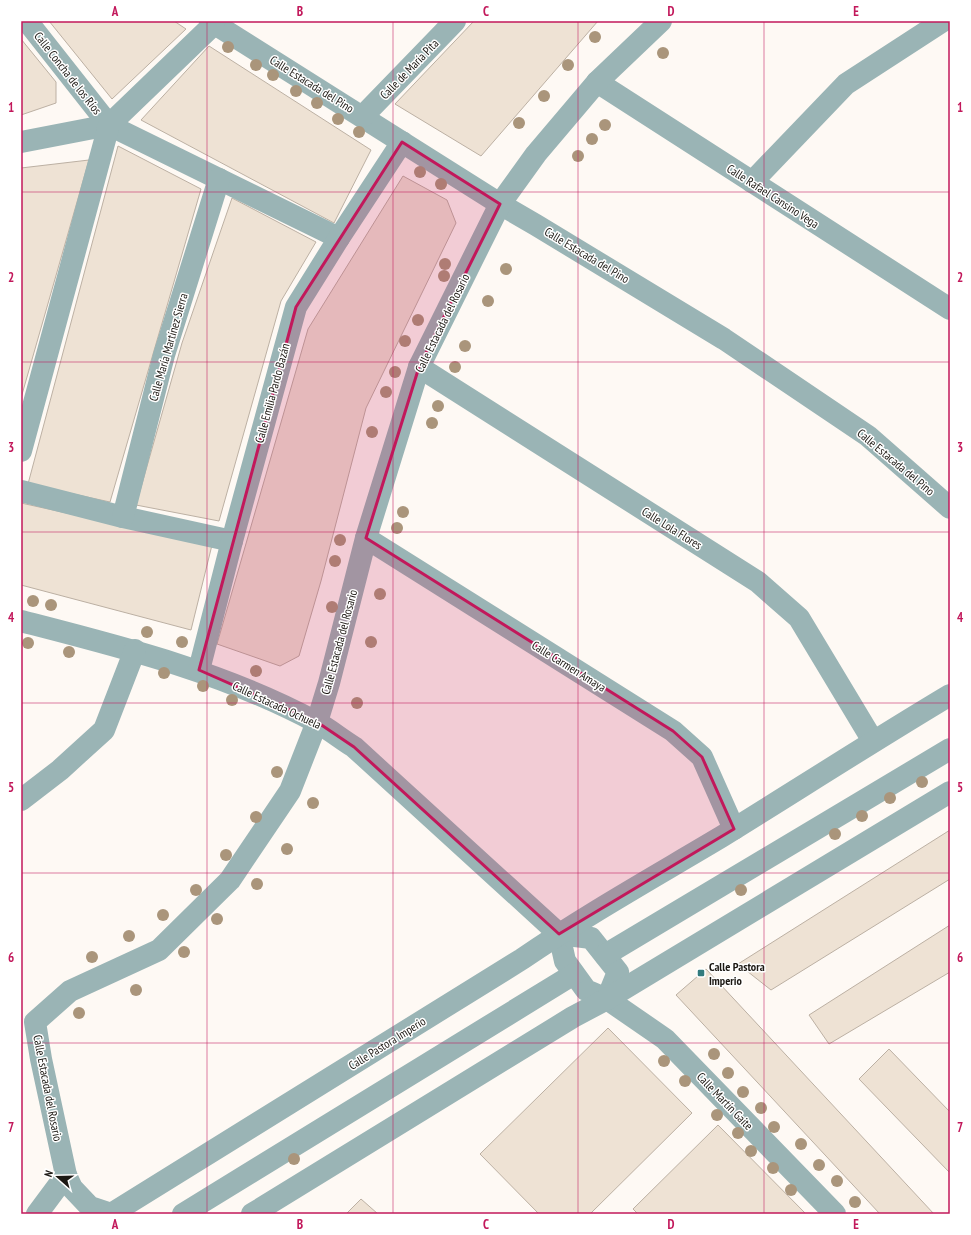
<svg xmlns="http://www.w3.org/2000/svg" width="971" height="1235" font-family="'PT Sans Narrow',sans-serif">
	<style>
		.building { fill: #eee2d4; stroke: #bcb0a3 }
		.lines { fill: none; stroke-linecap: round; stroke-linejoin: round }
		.minor { stroke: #9ab4b5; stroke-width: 22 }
		.tree { fill: #aa957b }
		.marked { fill: #c2185b; fill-opacity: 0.2; stroke: #c2185b; stroke-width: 3; stroke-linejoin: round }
		.grid { fill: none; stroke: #c2185b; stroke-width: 1; stroke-opacity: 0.55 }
		.poi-dot { fill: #327b7e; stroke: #fff; stroke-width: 1.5 }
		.labels { text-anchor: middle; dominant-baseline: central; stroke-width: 3; stroke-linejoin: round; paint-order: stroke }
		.street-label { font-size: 12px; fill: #1c1813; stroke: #fff }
		.poi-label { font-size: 12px; font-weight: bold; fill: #1c1813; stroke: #fff; text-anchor: start }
		.neatline { fill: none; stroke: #c2185b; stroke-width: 1.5 }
		.grid-label { font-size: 13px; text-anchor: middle; font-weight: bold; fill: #c2185b }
	</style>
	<rect width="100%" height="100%" fill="#fef9f4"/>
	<g class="building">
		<path d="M49 21H174L186 29 112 99Z"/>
		<path d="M474 21H598L481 156 395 104Z"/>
		<path d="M21 39 56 82V103L21 115Z"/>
		<path d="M209 46 371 150 334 223 141 120Z"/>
		<path d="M118 146 201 189 110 502 28 484Z"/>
		<path d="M89 160 21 398V168Z"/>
		<path d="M403 176 447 200 456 223 366 408 321 581 299 656 280 666 217 644 308 329Z"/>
		<path d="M232 198 316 242 281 301 219 521 136 505 182 343Z"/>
		<path d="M21 503 212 545 191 630 21 585Z"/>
		<path d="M950 830V879L771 990 738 964Z"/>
		<path d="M950 925V972L829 1044 809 1015Z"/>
		<path d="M706 969 934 1214H880L676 995Z"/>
		<path d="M608 1028 692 1113 590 1214H539L480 1154Z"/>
		<path d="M889 1049 950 1112V1173L859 1079Z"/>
		<path d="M718 1125 806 1214H638L633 1209Z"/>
		<path d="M361 1199 378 1214H346Z"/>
	</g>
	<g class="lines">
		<g class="minor">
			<path d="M27 21 109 125"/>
			<path d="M210 21 500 204 536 225 724 339 868 436 950 508"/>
			<path d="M597 82 950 309"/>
			<path d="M363 116 455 21"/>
			<path d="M21 142 109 125 339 238"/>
			<path d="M752 182 846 84 943 21"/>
			<path d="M419 367 758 582 799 618 873 741"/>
			<path d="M21 451 109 125 214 24"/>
			<path d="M21 491 123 517 232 541"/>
			<path d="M123 517 164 355 219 179"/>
			<path d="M366 538 673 731 702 757 734 829"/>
			<path d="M21 621C122 647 223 672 316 722 329 729 341 739 354 747L559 934"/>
			<path d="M199 670 232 541 296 307 339 238 402 142"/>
			<path d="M21 800 60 770 104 730 135 650"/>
			<path d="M559 934 565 961 586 990 607 999 665 1039 835 1214"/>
			<path d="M559 934 591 938 618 972 607 999"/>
			<path d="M605 955 950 749"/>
			<path d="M66 1175 72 1188 90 1207 111 1214"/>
			<path d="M37 1214 66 1175 41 1059 35 1022 70 991 159 950 230 880 290 791 317 722 329 683 366 538 419 367 500 204 536 154 597 82 661 21"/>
			<path d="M111 1214 522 959C586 915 654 877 721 837 797 790 873 741 950 695"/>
			<path d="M183 1214 574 974"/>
			<path d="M252 1214 573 1017 607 999 950 792"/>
		</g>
	</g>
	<g class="tree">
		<circle cx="595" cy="37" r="6"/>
		<circle cx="228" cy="47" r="6"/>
		<circle cx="663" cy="53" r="6"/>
		<circle cx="256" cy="65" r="6"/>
		<circle cx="568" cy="65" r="6"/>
		<circle cx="273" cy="75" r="6"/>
		<circle cx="296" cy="91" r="6"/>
		<circle cx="544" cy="96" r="6"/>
		<circle cx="317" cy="103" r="6"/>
		<circle cx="338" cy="119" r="6"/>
		<circle cx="519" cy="123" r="6"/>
		<circle cx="605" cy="125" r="6"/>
		<circle cx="359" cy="132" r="6"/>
		<circle cx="592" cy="139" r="6"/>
		<circle cx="578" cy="156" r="6"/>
		<circle cx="420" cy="172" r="6"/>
		<circle cx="441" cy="184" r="6"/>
		<circle cx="445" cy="264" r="6"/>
		<circle cx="506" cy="269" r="6"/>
		<circle cx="444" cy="276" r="6"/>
		<circle cx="488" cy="301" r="6"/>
		<circle cx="418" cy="320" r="6"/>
		<circle cx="405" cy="341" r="6"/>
		<circle cx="465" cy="346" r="6"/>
		<circle cx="455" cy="367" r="6"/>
		<circle cx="395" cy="372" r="6"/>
		<circle cx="386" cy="392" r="6"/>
		<circle cx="438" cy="406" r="6"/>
		<circle cx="432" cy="423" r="6"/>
		<circle cx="372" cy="432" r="6"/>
		<circle cx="403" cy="512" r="6"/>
		<circle cx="397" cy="528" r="6"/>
		<circle cx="340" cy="540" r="6"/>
		<circle cx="335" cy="561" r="6"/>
		<circle cx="380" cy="594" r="6"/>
		<circle cx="33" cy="601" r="6"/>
		<circle cx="51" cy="605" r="6"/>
		<circle cx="332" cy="607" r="6"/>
		<circle cx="147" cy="632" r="6"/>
		<circle cx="182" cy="642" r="6"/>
		<circle cx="371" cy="642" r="6"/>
		<circle cx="28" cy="643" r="6"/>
		<circle cx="69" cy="652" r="6"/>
		<circle cx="256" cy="671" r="6"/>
		<circle cx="164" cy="673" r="6"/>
		<circle cx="203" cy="686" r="6"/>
		<circle cx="232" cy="700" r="6"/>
		<circle cx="357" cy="703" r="6"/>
		<circle cx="277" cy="772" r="6"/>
		<circle cx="922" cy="782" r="6"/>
		<circle cx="890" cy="798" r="6"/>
		<circle cx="313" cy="803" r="6"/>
		<circle cx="862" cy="816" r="6"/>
		<circle cx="256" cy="817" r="6"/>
		<circle cx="835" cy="834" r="6"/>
		<circle cx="287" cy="849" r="6"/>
		<circle cx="226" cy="855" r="6"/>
		<circle cx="257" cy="884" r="6"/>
		<circle cx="196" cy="890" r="6"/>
		<circle cx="741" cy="890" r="6"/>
		<circle cx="163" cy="915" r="6"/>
		<circle cx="217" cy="919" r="6"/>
		<circle cx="129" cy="936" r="6"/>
		<circle cx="184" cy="952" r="6"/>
		<circle cx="92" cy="957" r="6"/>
		<circle cx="136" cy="990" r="6"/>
		<circle cx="79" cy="1013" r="6"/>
		<circle cx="714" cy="1054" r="6"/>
		<circle cx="664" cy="1061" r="6"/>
		<circle cx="728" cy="1073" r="6"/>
		<circle cx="685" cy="1081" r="6"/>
		<circle cx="743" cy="1092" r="6"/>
		<circle cx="761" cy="1108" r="6"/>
		<circle cx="717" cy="1115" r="6"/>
		<circle cx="774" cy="1127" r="6"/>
		<circle cx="738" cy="1133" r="6"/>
		<circle cx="801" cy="1144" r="6"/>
		<circle cx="751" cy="1151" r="6"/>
		<circle cx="294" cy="1159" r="6"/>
		<circle cx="819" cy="1165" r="6"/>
		<circle cx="773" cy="1168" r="6"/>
		<circle cx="837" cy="1181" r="6"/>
		<circle cx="791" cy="1190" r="6"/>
		<circle cx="855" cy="1202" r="6"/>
	</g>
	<path class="marked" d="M402 142 500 204 419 367 366 538 673 731 702 757 734 829 559 934 354 747 317 722 199 670 296 307Z"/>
	<path class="grid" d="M207 21V1214M393 21V1214M578 21V1214M764 21V1214M21 192H950M21 362H950M21 532H950M21 703H950M21 873H950M21 1043H950"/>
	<rect class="poi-dot" x="697" y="969" width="8" height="8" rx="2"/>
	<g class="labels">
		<g class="street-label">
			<text transform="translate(409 69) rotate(-46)">Calle de María Pita</text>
			<text transform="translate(68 73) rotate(52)">Calle Concha de los Ríos</text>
			<text transform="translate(312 84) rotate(32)">Calle Estacada del Pino</text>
			<text transform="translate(773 196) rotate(33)">Calle Rafael Cansino Vega</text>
			<text transform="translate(587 255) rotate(31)">Calle Estacada del Pino</text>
			<text transform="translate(442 323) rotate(-64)">Calle Estacada del Rosario</text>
			<text transform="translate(168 347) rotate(-74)">Calle María Martínez Sierra</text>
			<text transform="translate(272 393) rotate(-75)">Calle Emilia Pardo Bazán</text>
			<text transform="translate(896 462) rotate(40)">Calle Estacada del Pino</text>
			<text transform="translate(672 528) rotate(32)">Calle Lola Flores</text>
			<text transform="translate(339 642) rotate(-75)">Calle Estacada del Rosario</text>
			<text transform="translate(569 666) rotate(32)">Calle Carmen Amaya</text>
			<text transform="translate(277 705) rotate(25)">Calle Estacada Ochuela</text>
			<text transform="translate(387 1043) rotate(-32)">Calle Pastora Imperio</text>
			<text transform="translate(48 1088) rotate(79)">Calle Estacada del Rosario</text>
			<text transform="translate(725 1101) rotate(46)">Calle Martín Gaite</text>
		</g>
		<g class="poi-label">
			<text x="709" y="966">Calle Pastora<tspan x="709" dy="14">Imperio</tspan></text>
		</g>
	</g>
	<rect width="971" height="1235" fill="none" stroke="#ffffff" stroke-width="44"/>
	<g transform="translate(58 1177) rotate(290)" stroke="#ffffff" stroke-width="3" paint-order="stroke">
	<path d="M0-3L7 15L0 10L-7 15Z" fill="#1c1813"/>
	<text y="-6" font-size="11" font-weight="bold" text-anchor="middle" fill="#1c1813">N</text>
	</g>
	<rect x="22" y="22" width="927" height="1191" class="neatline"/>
	<g class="grid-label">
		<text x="115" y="16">A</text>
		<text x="300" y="16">B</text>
		<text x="486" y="16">C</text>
		<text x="671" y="16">D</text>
		<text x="856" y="16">E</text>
		<text x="11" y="112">1</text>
		<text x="960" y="112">1</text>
		<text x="11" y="282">2</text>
		<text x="960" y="282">2</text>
		<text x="11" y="452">3</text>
		<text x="960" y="452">3</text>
		<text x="11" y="622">4</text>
		<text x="960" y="622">4</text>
		<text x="11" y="792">5</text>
		<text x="960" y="792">5</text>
		<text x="11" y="962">6</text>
		<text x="960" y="962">6</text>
		<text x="11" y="1132">7</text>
		<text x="960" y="1132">7</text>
		<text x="115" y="1229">A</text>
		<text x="300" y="1229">B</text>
		<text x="486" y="1229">C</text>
		<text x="671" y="1229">D</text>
		<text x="856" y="1229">E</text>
	</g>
</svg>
